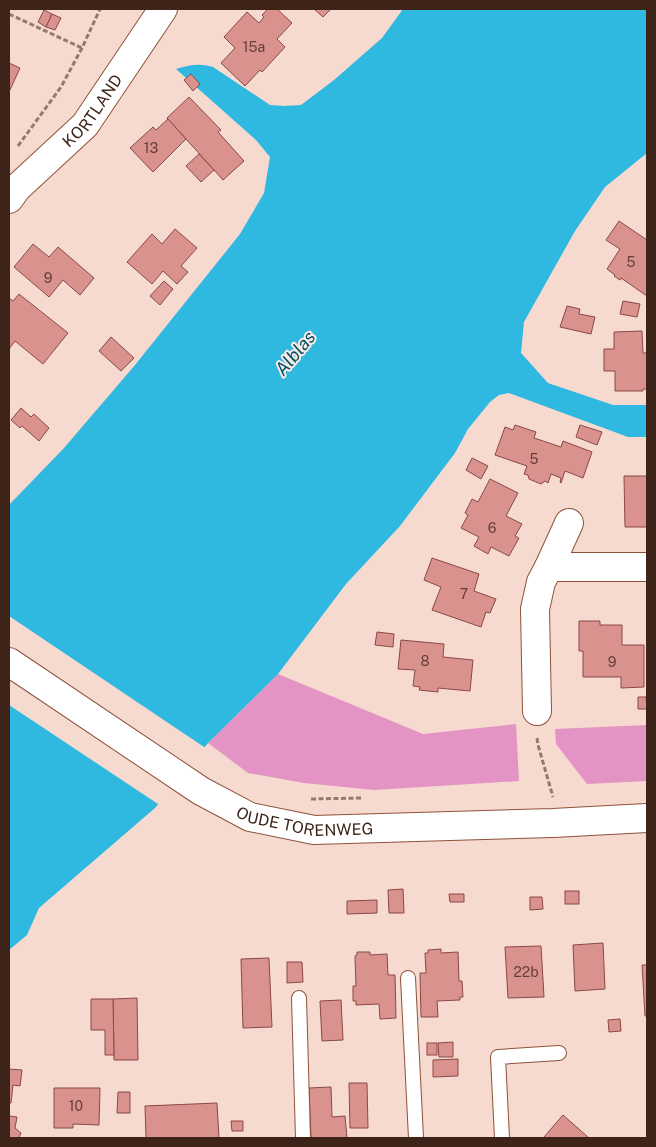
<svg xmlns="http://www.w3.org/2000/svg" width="656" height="1147" font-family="'Public Sans',sans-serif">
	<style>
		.green { fill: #e393c4 }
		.water { fill: #2fb8e0 }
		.pier { fill: #f7dacf }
		.building { fill: #da928e; stroke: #894846 }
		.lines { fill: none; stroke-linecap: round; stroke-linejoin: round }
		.service-casing { stroke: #8e5239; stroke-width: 16 }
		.minor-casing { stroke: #8e5239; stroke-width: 30 }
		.tertiary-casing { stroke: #8e5239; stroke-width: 30 }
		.path { stroke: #94796e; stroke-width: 3; stroke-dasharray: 5 2.5; stroke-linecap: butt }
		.service { stroke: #fff; stroke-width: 14 }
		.minor { stroke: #fff; stroke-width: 28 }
		.tertiary { stroke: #fff; stroke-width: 28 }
		.labels { text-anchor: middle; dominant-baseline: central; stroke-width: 4; stroke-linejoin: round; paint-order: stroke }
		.number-label { font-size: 14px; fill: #643f36 }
		.street-label { font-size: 16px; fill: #3d2318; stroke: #f9ebe5 }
		.water-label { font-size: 18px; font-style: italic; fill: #005065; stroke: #f9ebe5 }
	</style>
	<rect width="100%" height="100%" fill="#f7dacf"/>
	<g class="green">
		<path d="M278 674 423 734 516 724 519 781 374 790 304 783 248 773 208 743Z"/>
		<path d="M647 725V781L587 784 556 744 555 729Z"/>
	</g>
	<path class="water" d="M403 9H647V153L605 187 575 231 524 322 521 353 548 383 613 405H647V437H628L509 393 499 395 490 402 468 429 455 453 400 526 346 584 278 674 208 743 155 808 39 908 27 935 9 950V505L64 448 135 365 240 234 264 193 270 157 256 140 176 69C189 65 199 63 213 67L270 105 284 106 301 105 334 80 382 38Z"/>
	<path class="pier" d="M9 616 207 749 161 806 9 705Z"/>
	<g class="building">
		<path d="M268 9H277L292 23 277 39 285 47 262 72 260 70 245 86 221 63 235 48 224 37 247 12 259 23 264 17 262 15Z"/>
		<path d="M314 9H331L323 17Z"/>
		<path d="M44 10 52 14 46 27 38 22Z"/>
		<path d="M52 14 61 18 55 30 46 27Z"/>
		<path d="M9 63 20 68 9 92Z"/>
		<path d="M191 74 200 84 193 91 184 80Z"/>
		<path d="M189 97 221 130 218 132 244 161 223 180 167 118Z"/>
		<path d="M168 119 186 139 153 172 130 148 153 127 156 130Z"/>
		<path d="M199 154 214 170 201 182 186 166Z"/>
		<path d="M619 221 647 240V296L621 278 620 280 614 276 615 275 607 269 620 249 606 240Z"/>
		<path d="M175 229 197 248 181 266 188 272 177 284 163 271 152 284 127 262 152 234 162 244Z"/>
		<path d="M33 244 49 257 58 247 94 278 80 295 63 280 49 297 14 267Z"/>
		<path d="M164 281 173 289 160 305 150 296Z"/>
		<path d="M19 294 68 333 43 364 15 341 9 349V298L13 301Z"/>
		<path d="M623 301 640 304 637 317 620 314Z"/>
		<path d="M567 306 580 309 579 314 595 317 591 334 560 327Z"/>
		<path d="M642 331 643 353H647V389H643V391H615V371H604V349H614V332Z"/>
		<path d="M111 337 134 358 121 371 99 351Z"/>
		<path d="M21 408 31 417 34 414 49 428 39 441 22 426 20 428 11 420Z"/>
		<path d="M515 425 536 432 534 438 561 447 563 441 592 452 583 478 565 471 561 483 560 482 561 478 551 474 548 483 545 481 541 484 529 479 528 475 524 474 527 466 495 455 505 427 513 430Z"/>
		<path d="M580 425 602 432 597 445 576 437Z"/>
		<path d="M472 458 488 466 481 479 466 470Z"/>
		<path d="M624 476H647V527H625Z"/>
		<path d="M490 479 518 493 506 516 522 524 515 536 519 538 509 556 491 547 488 554 474 546 479 537 461 528 468 515 465 513 472 499 478 502Z"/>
		<path d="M432 558 479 574 474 591 496 599 490 613 486 612 481 627 432 610 441 587 424 580Z"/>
		<path d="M579 621H600V625H622V645H644V687L621 688V677H583V651H579Z"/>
		<path d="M377 632 394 634 393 647 375 645Z"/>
		<path d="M401 640 444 644 443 657 473 660 470 691 438 688V692L419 690 420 687 413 686 415 670 398 669Z"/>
		<path d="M638 697H646L647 709H638Z"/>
		<path d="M403 889 404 913H389L388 890Z"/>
		<rect x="565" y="891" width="14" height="13"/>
		<path d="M449 894H464V902H450Z"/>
		<path d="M530 897H542L543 909 530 910Z"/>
		<path d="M377 900V913L347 914V901Z"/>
		<path d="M603 943 605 989 575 991 573 945Z"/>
		<path d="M541 946 544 997 508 998 505 947Z"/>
		<path d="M441 949V953L458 952 459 981H462L463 997H460V1000L437 1001 438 1017H421L420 973H426L425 953H428V950Z"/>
		<path d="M357 952H370V955L387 954 388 975H395L396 1018 380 1019 379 1004 356 1005V1001H353V986H356L355 956 357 955Z"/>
		<path d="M269 958 272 1027 243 1028 241 959Z"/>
		<path d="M287 962H302L303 982 287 983Z"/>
		<path d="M642 965H647V1016H645Z"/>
		<path d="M137 998 138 1060H114L113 999Z"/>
		<path d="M91 999H113L114 1055H105V1030H91Z"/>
		<path d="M341 1000 343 1040 322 1041 320 1001Z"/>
		<path d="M620 1019 621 1031 609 1032 608 1020Z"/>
		<path d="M453 1042V1057H439L438 1043Z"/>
		<rect x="427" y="1043" width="10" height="12"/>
		<path d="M458 1059V1076L433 1077V1060Z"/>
		<path d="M9 1069 22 1070 20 1086 13 1085 11 1103H9V1108Z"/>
		<path d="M349 1083H367L368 1128H350Z"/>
		<path d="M331 1087 332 1117 345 1116 347 1138H311L309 1088Z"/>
		<path d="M54 1088H100L99 1125 73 1124V1128H54Z"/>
		<path d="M118 1092H130V1113H117Z"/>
		<path d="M217 1103 219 1138H146L145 1106Z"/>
		<path d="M563 1115 589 1138H545L544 1137Z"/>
		<path d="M9 1116 17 1117 15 1128 21 1133 19 1138H9Z"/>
		<path d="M231 1121H243V1131H232Z"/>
	</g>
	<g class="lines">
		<g class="service-casing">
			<g id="service">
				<path d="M408 978 416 1138"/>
				<path d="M299 998 303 1138"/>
				<path d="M502 1138 498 1057 559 1053"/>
			</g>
		</g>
		<g class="minor-casing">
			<g id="minor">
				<path id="s1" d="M9 199 17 188 85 125 163 9"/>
				<path d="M549 567 569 523"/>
				<path d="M537 711 535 609 541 582 549 567H647"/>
			</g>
		</g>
		<g class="tertiary-casing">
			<g id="tertiary">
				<path id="s2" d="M9 662 201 791 250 817 314 830 553 823 647 818"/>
			</g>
		</g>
		<g class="path">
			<path d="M9 14 82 48"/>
			<path d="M18 146 61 87 82 48 100 9"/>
			<path d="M537 738 538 745 553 797"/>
			<path d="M311 799 362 798"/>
		</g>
		<use href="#service" class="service"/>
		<use href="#minor" class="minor"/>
		<use href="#tertiary" class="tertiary"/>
	</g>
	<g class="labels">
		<g class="number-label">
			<text x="254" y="47">15a</text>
			<text x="151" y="148">13</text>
			<text x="631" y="262">5</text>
			<text x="48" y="278">9</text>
			<text x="534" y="459">5</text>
			<text x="492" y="528">6</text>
			<text x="464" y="594">7</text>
			<text x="425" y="661">8</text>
			<text x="612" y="662">9</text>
			<text x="526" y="972">22b</text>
			<text x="76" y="1106">10</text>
		</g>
		<g class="street-label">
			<text stroke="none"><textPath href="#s1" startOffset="122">KORTLAND</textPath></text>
			<text stroke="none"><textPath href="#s2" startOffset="342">OUDE TORENWEG</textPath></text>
		</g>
		<g class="water-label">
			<text transform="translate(295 353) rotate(-50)">Alblas</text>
		</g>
	</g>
	<rect width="656" height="1147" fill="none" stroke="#3d2318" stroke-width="20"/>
</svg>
